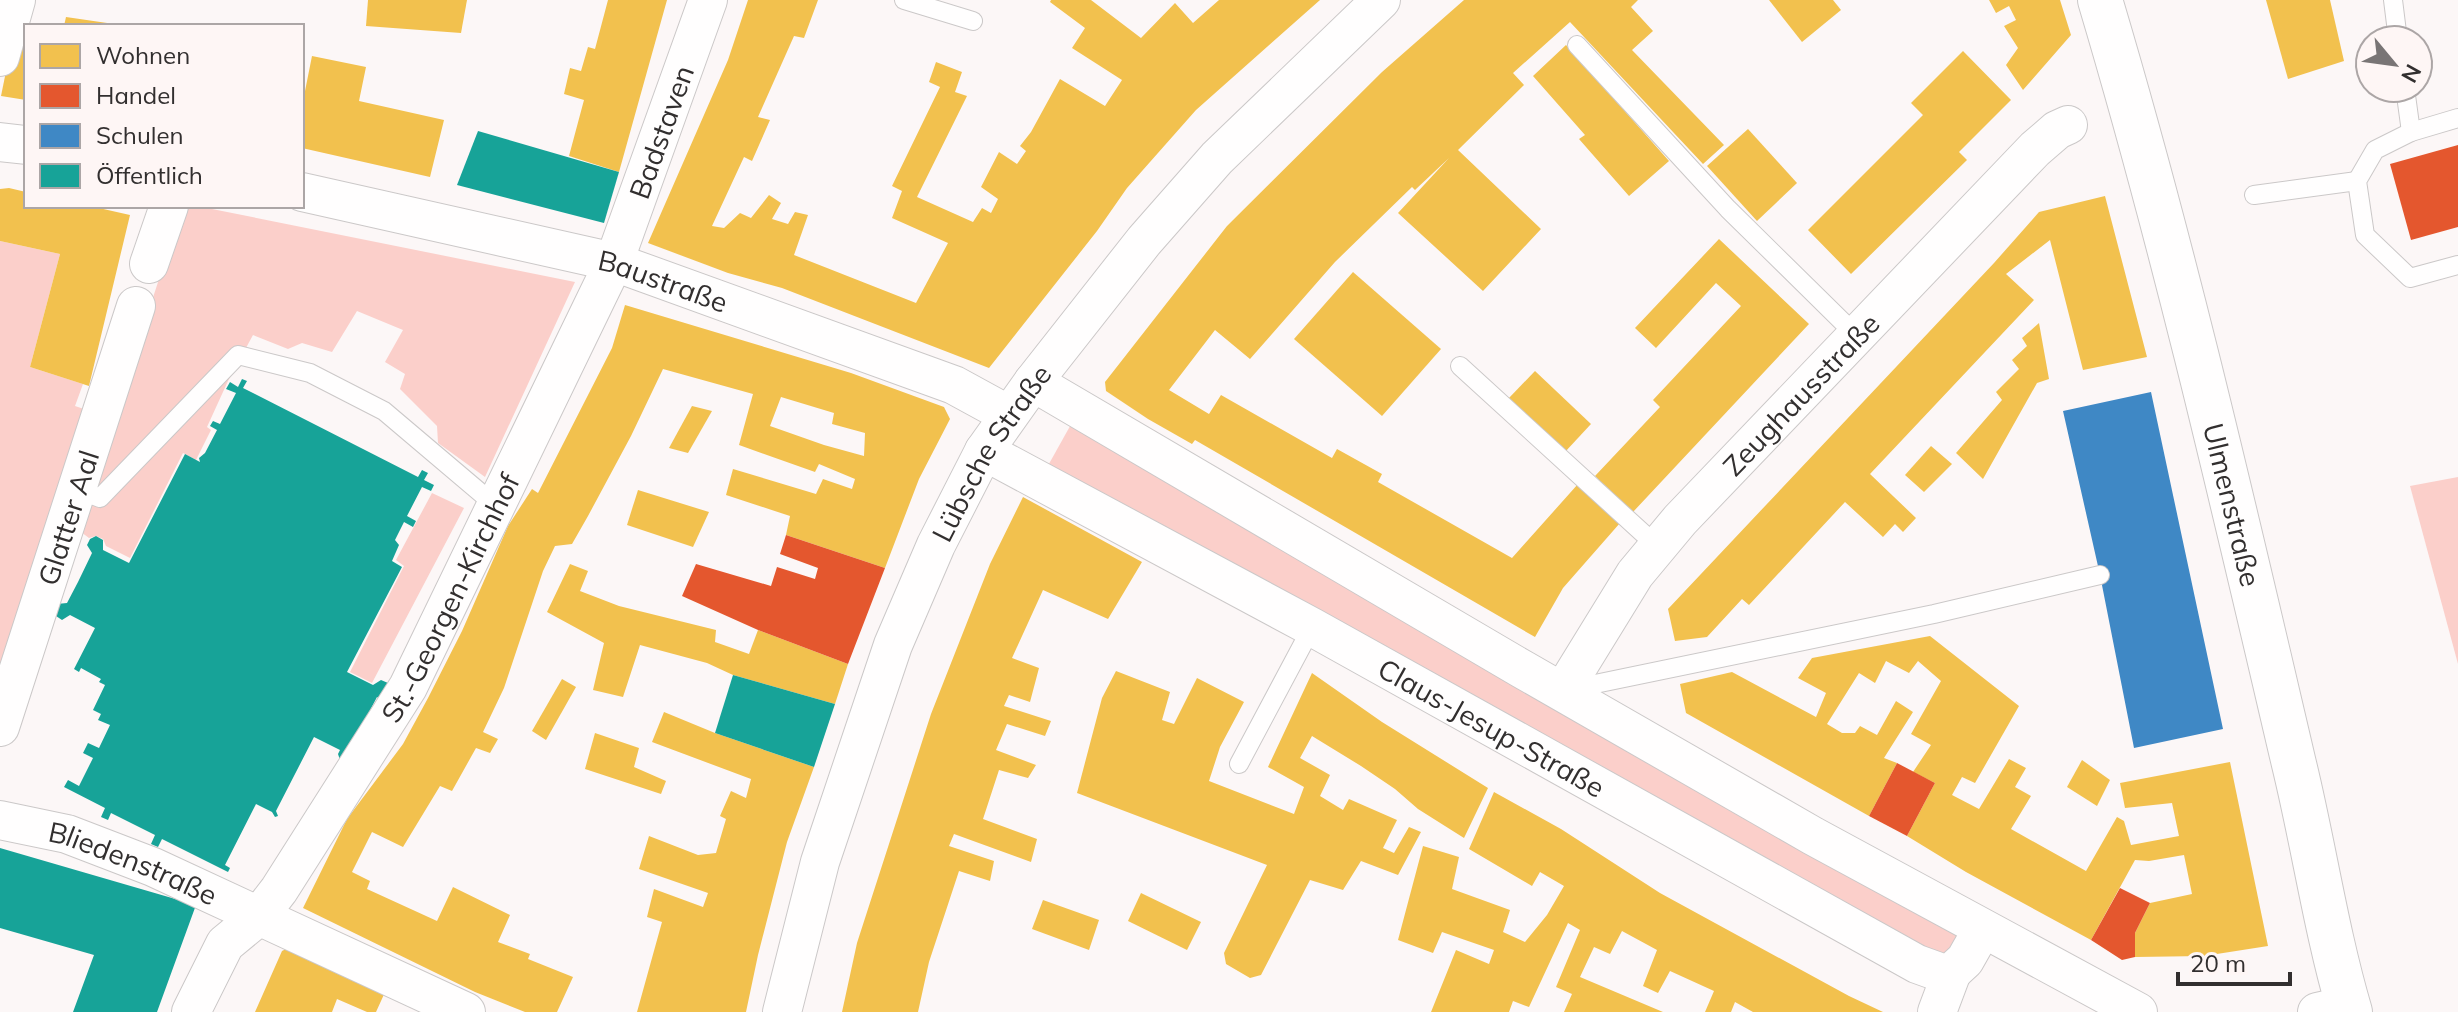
<svg xmlns="http://www.w3.org/2000/svg" width="2458" height="1012" font-family="Mulish,sans-serif">
	<style>
		.green { fill: #fbcfca }
		.homes { fill: #f2c14e; fill-rule: evenodd }
		.shops { fill: #e4572e }
		.schools { fill: #3f88c5 }
		.public { fill: #17a398 }
		.lines { fill: none; stroke-linecap: round; stroke-linejoin: round }
		.lane-casing { stroke: #cbc8c8; stroke-width: 20 }
		.street-casing { stroke: #cbc8c8; stroke-width: 40 }
		.secondary-casing { stroke: #cbc8c8; stroke-width: 46 }
		.lane { stroke: #fffefe; stroke-width: 18 }
		.street { stroke: #fffefe; stroke-width: 38 }
		.secondary { stroke: #fffefe; stroke-width: 44 }
		.labels { text-anchor: middle; dominant-baseline: central; stroke-width: 8; stroke-linejoin: round; paint-order: stroke }
		.street-label { font-size: 28px; fill: #322f2f; stroke: #fef6f5 }
	</style>
	<rect width="100%" height="100%" fill="#fcf7f7"/>
	<g class="green">
		<path d="M183 206H197L575 282 485 477 438 443 437 426 400 389 405 374 385 362 403 330 357 311 332 352 302 343 288 349 253 335 228 381 207 427 211 430 196 460 183 453 130 558 106 546 103 539 96 536 89 538 77 529Z"/>
		<path d="M0 241 60 254 30 367 83 384 75 406 90 411 0 685Z"/>
		<path d="M1074 419 1954 926 1957 941 1953 949 1939 956 1045 471Z"/>
		<path d="M2458 477V664L2410 486Z"/>
		<path d="M432 493 464 508 372 683 350 672 404 566 396 560Z"/>
	</g>
	<g class="homes">
		<path d="M368 0H467L461 33 366 26Z"/>
		<path d="M608 0H667L619 172 569 156 584 100 564 94 570 68 581 71 588 47 595 49Z"/>
		<path d="M748 0H818L804 38 794 36 758 117 770 120 752 161 744 157 712 226 724 228 740 213 751 218 769 195 781 203 772 219 788 224 795 212 808 215 794 255 916 303 948 243 892 218 902 191 892 186 940 87 929 82 936 62 962 72 955 92 967 96 917 197 973 222 982 208 991 213 998 199 981 187 999 152 1017 164 1026 151 1020 146 1031 132 1060 79 1105 106 1122 80 1072 48 1085 28 1050 2 1051 0H1091L1141 38 1175 3 1193 23 1219 0H1320L1196 110 1127 188 1097 231 989 368 782 288 728 273 648 243 728 60Z"/>
		<path d="M1464 0H1638L1631 7 1653 31 1632 50 1724 145 1703 164 1570 22 1513 73 1524 85 1458 150 1541 229 1483 291 1398 213 1449 158 1415 190 1412 187 1335 262 1250 359 1215 330 1169 390 1209 414 1221 395 1332 458 1337 449 1382 474 1378 482 1512 558 1578 484 1620 523 1563 588 1535 637 1195 440 1192 444 1148 419 1106 391 1105 382 1227 226 1382 72Z"/>
		<path d="M1769 0H1833L1841 10 1802 42Z"/>
		<path d="M1989 0H2060L2071 35 2023 90 2006 65 2018 48 2004 26 2016 20 2009 6 1996 13Z"/>
		<path d="M2266 0H2330L2344 61 2288 79Z"/>
		<path d="M66 17 114 24V26H64Z"/>
		<path d="M13 37 26 39V100L1 96Z"/>
		<path d="M1566 45 1669 161 1629 196 1579 139 1585 135 1533 76Z"/>
		<path d="M1963 51 2011 100 1959 152 1967 160 1851 274 1808 230 1923 115 1911 103Z"/>
		<path d="M312 56 366 67 359 101 444 120 430 177 302 148V95L304 96Z"/>
		<path d="M1748 129 1797 183 1757 221 1707 166Z"/>
		<path d="M9 188 26 192V206H90L130 215 89 386 30 367 60 254 0 241V189Z"/>
		<path d="M2105 196 2147 357 2083 370 2050 240 2006 274 2034 300 1870 474 1916 518 1903 532 1895 524 1883 537 1845 502 1749 605 1742 599 1707 637 1675 641 1668 609 1994 263 2039 212Z"/>
		<path d="M1719 239 1809 324 1633 512 1595 476 1660 407 1653 400 1741 306 1716 283 1656 348 1635 328Z"/>
		<path d="M1353 272 1441 349 1382 416 1294 339Z"/>
		<path d="M625 305 851 373 944 407 950 419 919 479 885 568 786 535 790 516 726 495 733 469 816 494 823 479 852 489 855 479 819 464 815 472 739 445 753 394 663 369 631 436 588 516 572 544 555 546 543 571 504 688 483 732 498 739 490 753 476 748 452 791 440 786 403 847 372 832 352 872 370 881 367 889 437 921 453 887 510 915 498 942 530 954 528 959 573 977 557 1012H525L475 992 303 908 347 819 403 744 428 698 462 631 508 526 532 489 538 493 612 348ZM781 397 834 413 832 424 865 433 864 456 824 445 770 426Z"/>
		<path d="M2039 323 2049 379 2037 383 1983 479 1956 453 2002 400 1996 392 2019 369 2012 360 2027 346 2022 338Z"/>
		<path d="M1535 371 1591 424 1565 452 1508 399Z"/>
		<path d="M692 406 712 411 688 453 669 448Z"/>
		<path d="M1931 446 1952 464 1924 492 1905 475Z"/>
		<path d="M638 490 709 512 693 547 627 525Z"/>
		<path d="M1023 497 1142 562 1108 619 1043 590 1012 658 1039 668 1030 702 1009 695 1004 706 1051 721 1045 736 1007 724 996 750 1036 765 1028 778 999 770 983 819 1037 839 1031 862 954 834 949 846 994 861 990 881 959 871 929 962 918 1012H842L857 943 931 714 990 564Z"/>
		<path d="M570 564 588 571 580 591 619 606 716 630 715 642 749 654 758 630 848 664 835 704 733 675 707 663 640 645 623 697 593 690 604 643 547 612Z"/>
		<path d="M1930 636 2019 706 1975 783 1962 777 1952 795 1979 809 2009 759 2026 768 2015 787 2031 796 2011 829 2086 871 2117 817 2124 821 2131 845 2179 836 2172 803 2125 808 2120 783 2230 762 2268 946 2204 956 2135 957V933L2150 903 2192 894 2184 855 2149 861 2135 860 2091 940 1966 872 1907 836 1935 783 1913 772 1931 745 1911 734 1941 681 1918 661 1909 673 1886 661 1875 683 1859 673 1827 724 1842 733H1855L1860 726 1877 735 1896 701 1913 712 1884 758 1897 763 1869 816 1686 713 1680 684 1732 672 1816 717 1826 693 1798 678 1812 658Z"/>
		<path d="M1116 671 1170 692 1162 720 1174 724 1197 678 1244 702 1220 747 1209 781 1294 814 1304 787 1268 767 1312 673 1382 722 1488 788 1464 838 1418 809 1395 789 1361 766 1312 736 1300 758 1330 775 1320 796 1343 810 1349 799 1397 820 1383 848 1394 853 1409 827 1421 832 1398 875 1361 861 1343 890 1310 880 1261 975 1250 978 1226 964 1224 953 1267 865 1077 793 1102 698Z"/>
		<path d="M562 679 576 687 546 740 532 731Z"/>
		<path d="M664 712 715 733 814 767 787 842 758 955 746 1012H637L662 922 647 917 654 889 703 907 708 893 639 869 649 836 698 855 716 853 726 819 720 816 731 791 746 798 751 779 652 742Z"/>
		<path d="M595 733 639 748 634 767 666 781 661 794 585 769Z"/>
		<path d="M2082 760 2110 780 2097 806 2067 787Z"/>
		<path d="M1494 792 1561 829 1660 893 1849 996 1883 1012H1753L1735 1002 1731 1012H1705L1714 991 1670 971 1658 993 1643 986 1657 950 1622 931 1610 954 1594 947 1580 977 1663 1012H1564L1572 994 1556 987 1580 930 1568 923 1529 1007 1513 1001 1509 1012H1431L1456 950 1489 964 1494 950 1442 932 1433 953 1398 940 1423 846 1459 857 1452 889 1510 910 1503 932 1525 942 1547 915 1564 886 1540 872 1532 886 1469 849Z"/>
		<path d="M1141 893 1201 922 1187 950 1128 921Z"/>
		<path d="M1043 900 1099 920 1089 950 1032 929Z"/>
		<path d="M290 947 386 990 376 1012H367L337 999 332 1012H255L282 951Z"/>
	</g>
	<g class="shops">
		<path d="M2458 145V227L2411 240 2390 164Z"/>
		<path d="M786 535 885 568 848 664 758 630 682 596 696 564 771 586 777 567 815 579 818 568 780 554Z"/>
		<path d="M1897 763 1935 783 1907 836 1869 816Z"/>
		<path d="M2120 888 2150 903 2135 933V957L2122 960 2091 940Z"/>
	</g>
	<path class="schools" d="M2151 392 2223 729 2134 748 2100 575 2063 411Z"/>
	<g class="public">
		<path d="M478 131 619 172 604 223 457 185Z"/>
		<path d="M242 379 247 381 243 388 418 477 422 470 428 473 424 480 434 485 431 491 422 487 407 516 416 521 413 527 404 522 395 540 399 545 392 561 402 567 347 672 373 685 381 680 388 683 380 699 377 697 351 747 340 760 338 754 340 750 314 737 276 811 278 816 275 817 272 812 256 804 225 865 230 868 228 872 162 839 158 847 151 844 155 835 111 813 108 820 101 817 105 808 64 787 68 780 79 786 93 758 83 753 88 743 99 748 110 725 98 720 101 714 93 710 105 685 99 682 101 679 81 668 79 672 74 669 95 628 70 615 62 620 56 616 54 610 57 604 67 603 78 582 92 553 87 545 90 539 96 536 103 540V550L129 563 185 454 200 462 199 458 205 453 217 430 210 426 213 421 220 424 236 393 226 389 230 382 238 387Z"/>
		<path d="M733 675 835 704 814 767 715 733Z"/>
		<path d="M0 848 196 905 157 1012H73L94 955 0 928Z"/>
	</g>
	<g class="lines">
		<g class="lane-casing">
			<g id="lane">
				<path d="M904 0 973 21"/>
				<path d="M2393 0 2398 40"/>
				<path d="M1577 45 1728 209 1856 335"/>
				<path d="M2405 88 2411 132"/>
				<path d="M2458 118 2411 132 2375 150 2357 181 2365 235 2410 278 2458 265"/>
				<path d="M2254 195 2357 181"/>
				<path d="M1460 366 1657 546"/>
				<path d="M77 489 100 498 238 355 310 373 384 411 495 505"/>
				<path d="M1566 690 1934 614 2100 575"/>
				<path d="M1239 764 1312 627"/>
			</g>
		</g>
		<g class="street-casing">
			<g id="street">
				<path d="M0 57 16 0"/>
				<path d="M0 142 26 145"/>
				<path id="s1" d="M302 192 614 262 954 385 1009 415"/>
				<path d="M149 264 169 206"/>
				<path d="M1033 382 1522 669 1813 836 2138 1012"/>
				<path id="s2" d="M984 451 1312 627 1917 964 1942 973 1952 972 1965 960 1982 930"/>
				<path id="s3" d="M1563 691 1635 574 1680 520 2035 149 2057 130 2068 125"/>
				<path id="s4" d="M0 727 136 306"/>
				<path id="s5" d="M0 820 67 834 153 867 466 1012"/>
				<path id="s6" d="M191 1012 225 944 259 916 279 890 408 687 614 262 708 0"/>
				<path id="s7" d="M782 1012 820 862 893 645 936 545 984 451 1033 382 1144 241 1217 158 1381 0"/>
				<path d="M1937 1012 1952 972"/>
				<path d="M2317 1012 2348 1005"/>
			</g>
		</g>
		<g class="secondary-casing">
			<g id="secondary">
				<path id="s8" d="M2100 0C2175 251 2234 508 2294 764 2314 846 2326 931 2350 1012"/>
			</g>
		</g>
		<use href="#lane" class="lane"/>
		<use href="#street" class="street"/>
		<use href="#secondary" class="secondary"/>
	</g>
	<g class="labels">
		<g class="street-label">
			<text stroke="none"><textPath href="#s6" startOffset="1004">Badstaven</textPath></text>
			<text stroke="none"><textPath href="#s1" startOffset="372">Baustraße</textPath></text>
			<text stroke="none"><textPath href="#s3" startOffset="382">Zeughausstraße</textPath></text>
			<text stroke="none"><textPath href="#s7" startOffset="600">Lübsche Straße</textPath></text>
			<text stroke="none"><textPath href="#s8" startOffset="522">Ulmenstraße</textPath></text>
			<text stroke="none"><textPath href="#s4" startOffset="220">Glatter Aal</textPath></text>
			<text stroke="none"><textPath href="#s6" startOffset="492">St.-Georgen-Kirchhof</textPath></text>
			<text stroke="none"><textPath href="#s2" startOffset="578">Claus-Jesup-Straße</textPath></text>
			<text stroke="none"><textPath href="#s5" startOffset="140">Bliedenstraße</textPath></text>
		</g>
	</g>
	<rect x="24" y="24" width="280" height="184" fill="#fef6f5" stroke="#aca6a6" stroke-width="2"/>
	<rect x="40" y="44" width="40" height="24" fill="#f2c14e" stroke="#aca6a6" stroke-width="2"/>
	<text x="96" y="64" font-size="24" fill="#322f2f">Wohnen</text>
	<rect x="40" y="84" width="40" height="24" fill="#e4572e" stroke="#aca6a6" stroke-width="2"/>
	<text x="96" y="104" font-size="24" fill="#322f2f">Handel</text>
	<rect x="40" y="124" width="40" height="24" fill="#3f88c5" stroke="#aca6a6" stroke-width="2"/>
	<text x="96" y="144" font-size="24" fill="#322f2f">Schulen</text>
	<rect x="40" y="164" width="40" height="24" fill="#17a398" stroke="#aca6a6" stroke-width="2"/>
	<text x="96" y="184" font-size="24" fill="#322f2f">Öffentlich</text>
	<g transform="translate(2394 64) rotate(119)"><circle r="38" fill="#fef6f5" stroke="#aca6a6" stroke-width="2"/>
	<path d="M0-6L14 30L0 20L-14 30Z" fill="#797575"/>
	<text y="-12" font-size="22" font-weight="bold" text-anchor="middle" fill="#322f2f">N</text>
	</g>
	<path d="M2178 972v12h112v-12" fill="none" stroke="#322f2f" stroke-width="4"/>
	<text x="2190" y="972" font-size="24" fill="#322f2f" stroke="#fef6f5" stroke-width="6" paint-order="stroke">20 m</text>
</svg>
